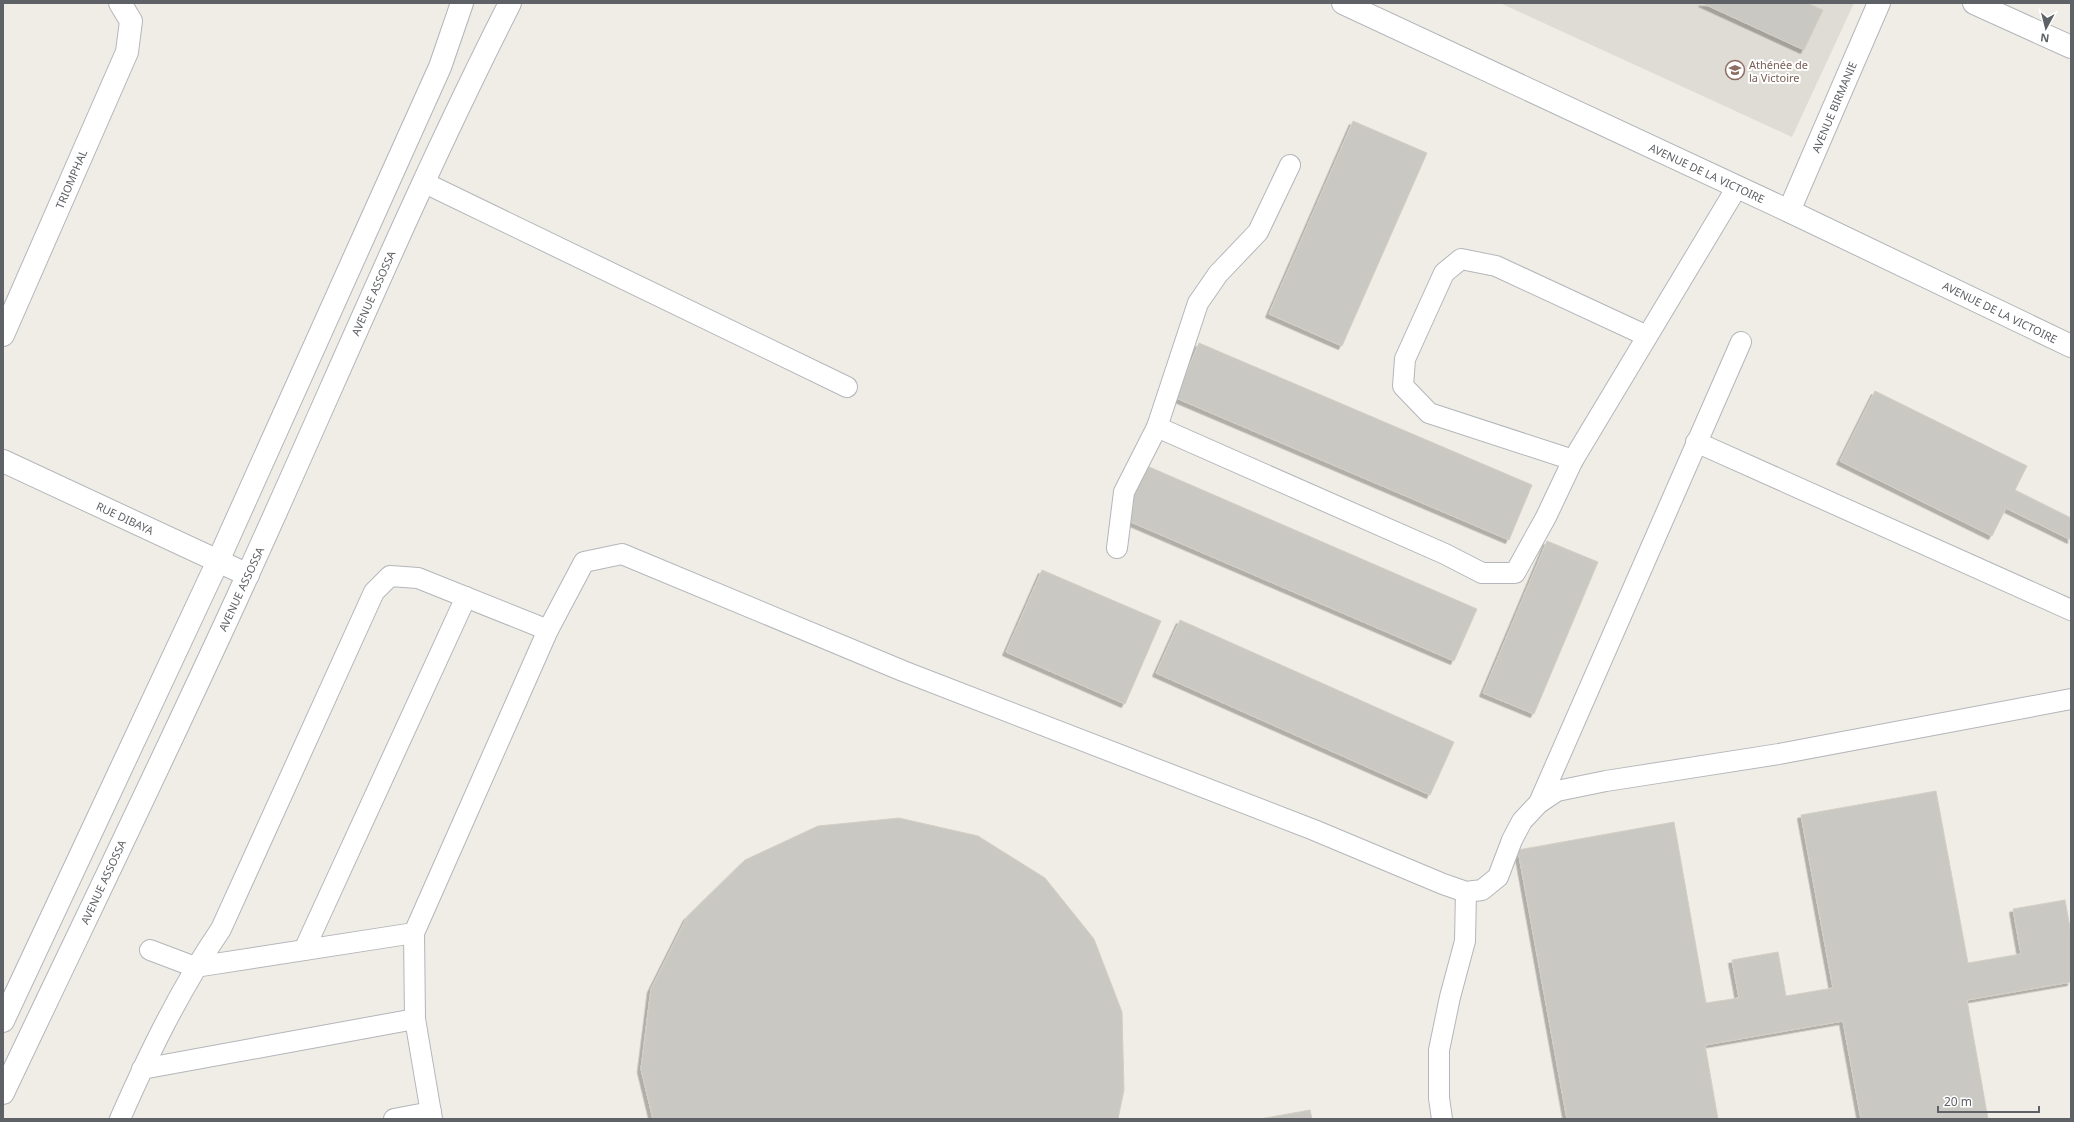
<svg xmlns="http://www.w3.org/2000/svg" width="2074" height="1122" font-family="'Noto Sans',sans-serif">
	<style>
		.education { fill: #dedcd4 }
		.building { fill: #cac8c2; stroke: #d3cfc5; filter: url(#shadow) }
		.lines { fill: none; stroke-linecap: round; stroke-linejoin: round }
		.service-casing { stroke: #b3b6ba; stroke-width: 22 }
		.minor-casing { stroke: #b3b6ba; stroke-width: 24 }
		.tertiary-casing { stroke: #b3b6ba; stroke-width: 24 }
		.secondary-casing { stroke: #b2b5b9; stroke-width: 24 }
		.service { stroke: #fff; stroke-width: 20 }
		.minor { stroke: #fff; stroke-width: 22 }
		.tertiary { stroke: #fff; stroke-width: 22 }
		.secondary { stroke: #fff; stroke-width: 22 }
		.labels { text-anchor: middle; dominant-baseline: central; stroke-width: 4; stroke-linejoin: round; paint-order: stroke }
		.education-label { font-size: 11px; fill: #785e54; stroke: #fff; text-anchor: start }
		.street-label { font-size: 11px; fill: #5e6165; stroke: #fff }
	</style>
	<defs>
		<filter id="shadow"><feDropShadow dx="-3.5" dy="3.5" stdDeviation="0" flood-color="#0004"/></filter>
	</defs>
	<rect width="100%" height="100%" fill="#efede6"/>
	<path class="education" d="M1500 3H1854L1792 137Z"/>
	<g class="building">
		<path d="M1702 3H1807L1823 10 1804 50Z"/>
		<path d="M1353 121 1427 153 1342 346 1269 314Z"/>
		<path d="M1199 343 1532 485 1509 540 1176 398Z"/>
		<path d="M1875 391 2027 466 2015 490 2071 518V540L2006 508 1992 536 1840 461Z"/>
		<path d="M1147 466 1477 609 1454 661 1124 519Z"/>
		<path d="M1547 541 1598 562 1534 714 1483 693Z"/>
		<path d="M1042 570 1161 621 1125 704 1006 652Z"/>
		<path d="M1180 620 1454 742 1430 795 1156 673Z"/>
		<path d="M1936 791 1968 963 2021 954 2013 909 2065 900 2071 933V982L1967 1000 1988 1119H1861L1843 1021 1705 1045 1718 1119H1567L1518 850 1674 822 1706 1003 1739 998 1732 960 1778 952 1786 996 1833 988 1801 815Z"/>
		<path d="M899 818 978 836 1045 878 1094 939 1122 1012 1124 1090 1118 1119H653L641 1069 651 989 687 917 745 860 818 826Z"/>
		<path d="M1310 1110 1312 1119H1260Z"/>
	</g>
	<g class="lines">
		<g class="service-casing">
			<g id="service">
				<path d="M423 182 847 387"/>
				<path d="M1157 427 1198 303 1218 274 1258 232 1290 165"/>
				<path d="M1696 442 2071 610"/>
				<path d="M1573 460 1429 413 1403 386 1405 359 1444 273 1461 259 1496 266 1647 336"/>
				<path d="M1117 548 1124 492 1157 427 1445 554 1482 573H1515L1546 517 1573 460 1737 187"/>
				<path d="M1539 803 1741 342"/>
				<path d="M150 950 195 967 414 933"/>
				<path d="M304 950 466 597"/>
				<path d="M142 1069 415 1019"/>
				<path d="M120 1119C149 1053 180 989 221 929L374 592 390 576 418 578 548 630"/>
				<path d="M394 1119 431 1112"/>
				<path d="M432 1119 415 1019 414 933 548 630 584 562 622 554 903 671 1314 830 1443 884 1466 892 1482 890 1498 877 1512 840 1522 821 1539 803 1557 791 1606 781 1779 754 2071 699"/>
				<path d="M1442 1119 1439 1098V1050L1450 997 1465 941 1466 892"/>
			</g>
		</g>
		<g class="minor-casing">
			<g id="minor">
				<path d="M1974 3 2071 47"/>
				<path d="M3 335 127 52 131 21 120 3"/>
				<path d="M3 461 248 575"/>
			</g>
		</g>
		<g class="tertiary-casing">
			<path id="tertiary" d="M1789 211 1879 3"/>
		</g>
		<g class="secondary-casing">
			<g id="secondary">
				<path d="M1343 3 1789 211 2071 346"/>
				<path d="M3 1021 218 561 364 236 440 67 462 3"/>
				<path d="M3 1093C85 920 169 748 248 574 335 383 415 190 510 3"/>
			</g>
		</g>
		<use href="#service" class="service"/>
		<use href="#minor" class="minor"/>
		<use href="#tertiary" class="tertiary"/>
		<use href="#secondary" class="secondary"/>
	</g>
	<defs>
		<g id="school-ring" transform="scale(1)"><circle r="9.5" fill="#fff" stroke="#8d6e63" stroke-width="1.5"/><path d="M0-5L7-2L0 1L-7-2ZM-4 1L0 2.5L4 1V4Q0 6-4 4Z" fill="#8d6e63"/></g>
	</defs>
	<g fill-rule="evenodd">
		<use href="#school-ring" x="1735" y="70"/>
	</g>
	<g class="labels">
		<g class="education-label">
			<text x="1749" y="64">Athénée de<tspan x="1749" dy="13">la Victoire</tspan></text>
		</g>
		<g class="street-label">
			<text transform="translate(1834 107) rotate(-67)">AVENUE BIRMANIE</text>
			<text transform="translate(1707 173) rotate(25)">AVENUE DE LA VICTOIRE</text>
			<text transform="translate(71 179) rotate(-67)">TRIOMPHAL</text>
			<text transform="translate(373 293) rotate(-66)">AVENUE ASSOSSA</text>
			<text transform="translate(2000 312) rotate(26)">AVENUE DE LA VICTOIRE</text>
			<text transform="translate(125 518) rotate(25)">RUE DIBAYA</text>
			<text transform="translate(241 589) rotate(-65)">AVENUE ASSOSSA</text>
			<text transform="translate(103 882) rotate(-65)">AVENUE ASSOSSA</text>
		</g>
	</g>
	<rect width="2074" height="1122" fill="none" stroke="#5e6165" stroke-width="8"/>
	<g transform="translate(2046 28) rotate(187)" stroke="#ffffff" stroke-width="3" paint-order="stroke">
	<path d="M0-3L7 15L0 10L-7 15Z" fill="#5e6165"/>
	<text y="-6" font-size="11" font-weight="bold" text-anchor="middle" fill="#5e6165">N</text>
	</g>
	<path d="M1938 1106v6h101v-6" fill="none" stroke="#5e6165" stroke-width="2"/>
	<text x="1944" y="1106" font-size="12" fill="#5e6165" stroke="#ffffff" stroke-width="3" paint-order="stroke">20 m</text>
</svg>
